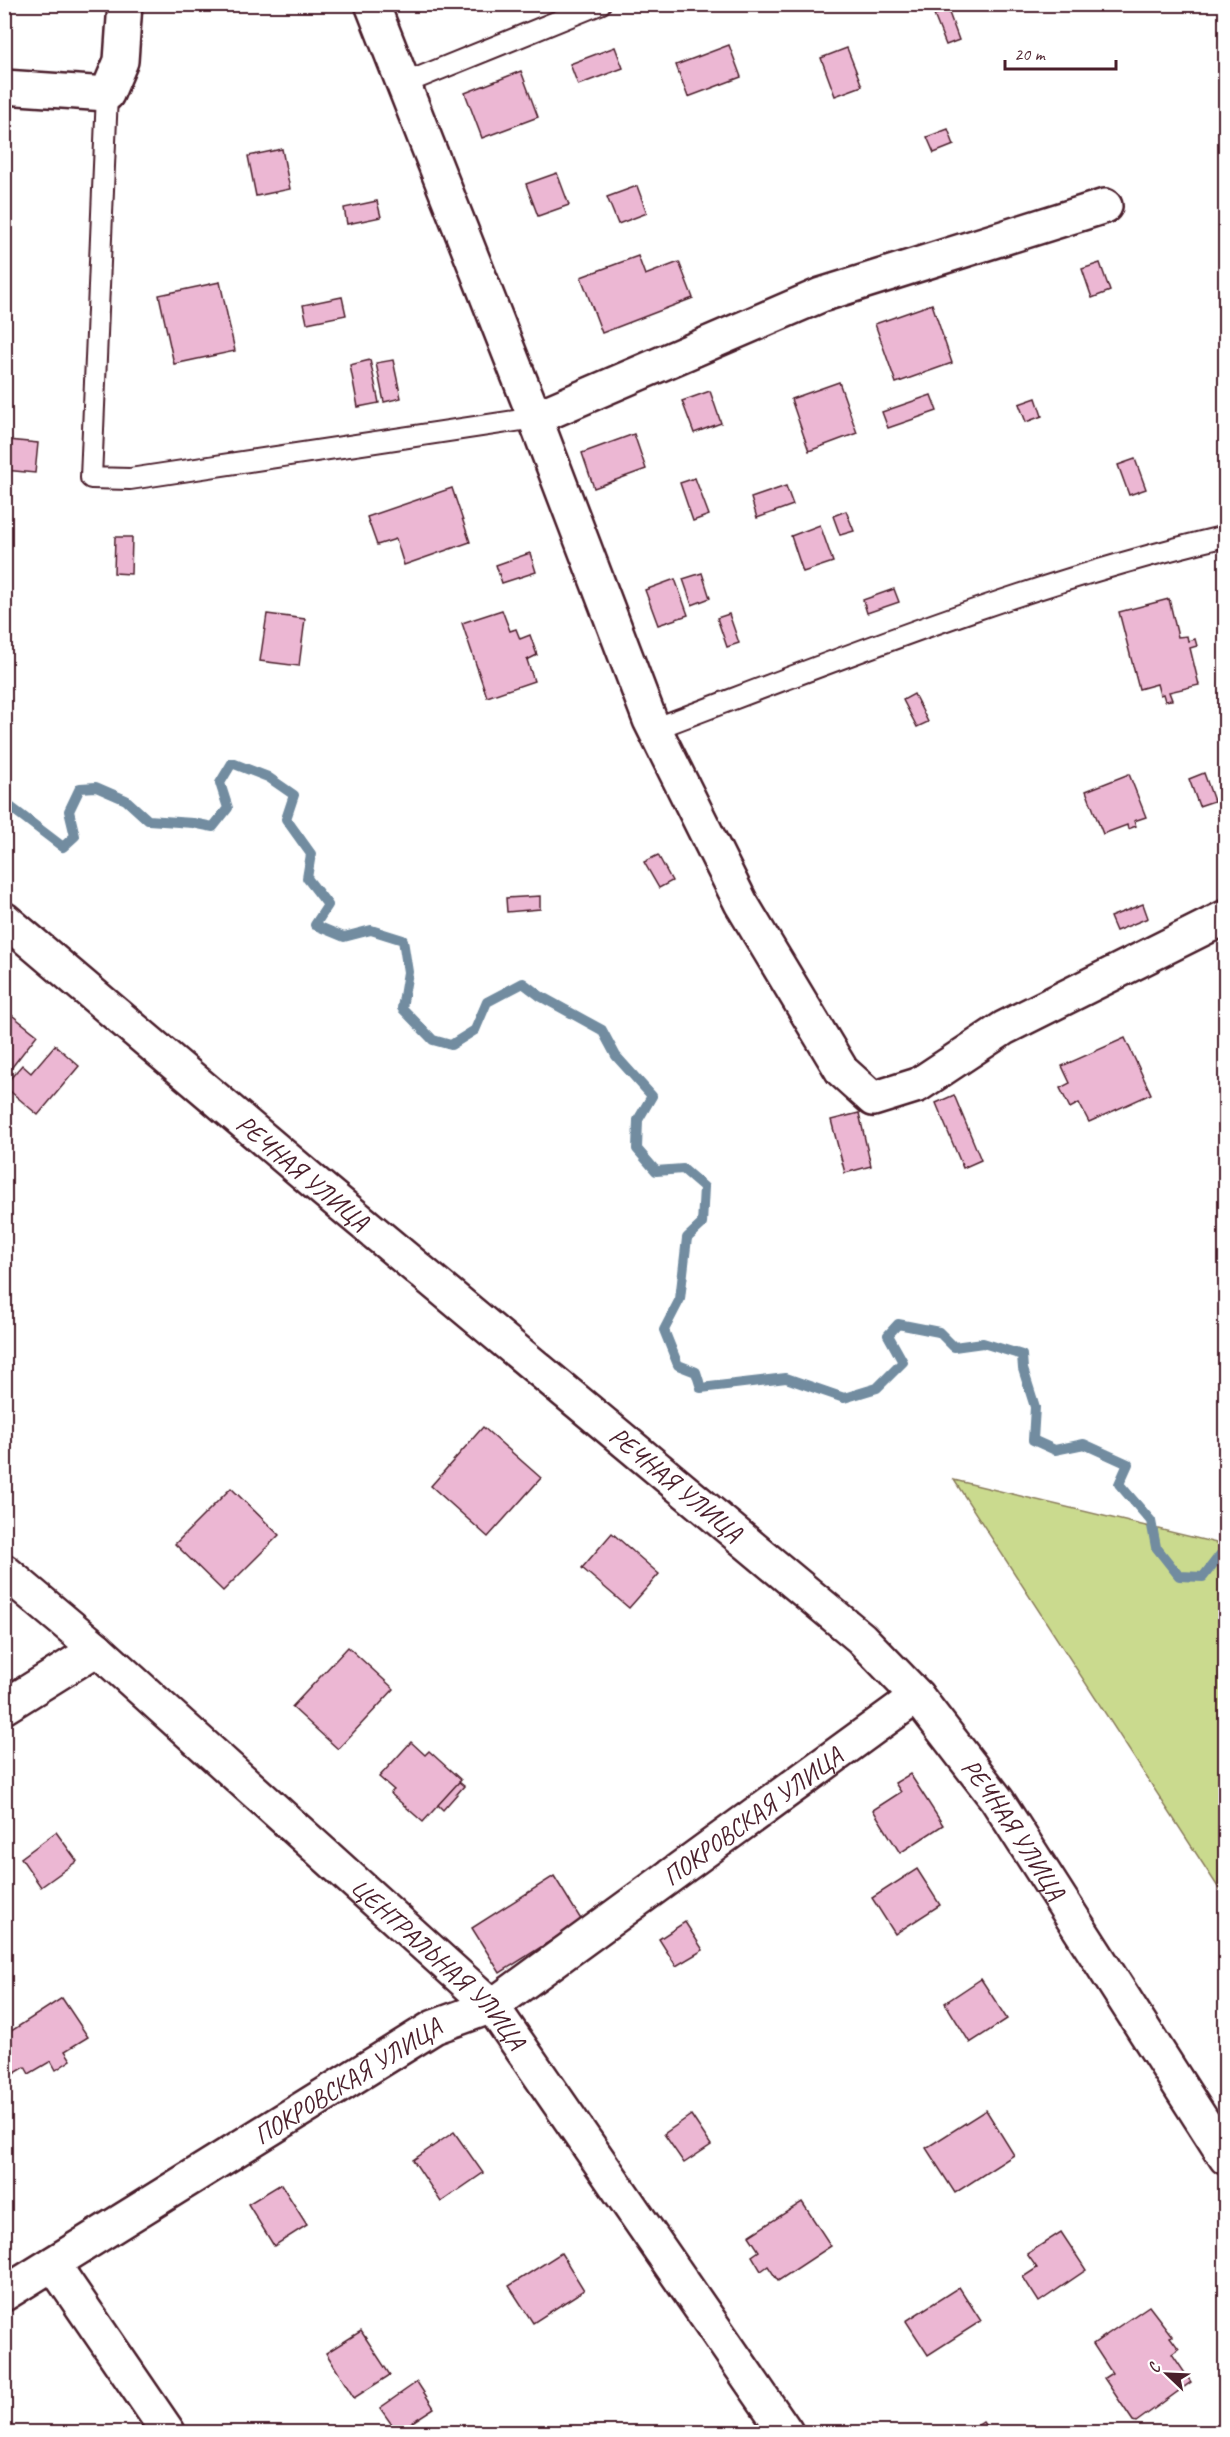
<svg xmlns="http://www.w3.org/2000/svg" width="1230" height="2437" font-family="Caveat,sans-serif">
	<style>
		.green { fill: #cada8e; stroke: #8a7c5c; stroke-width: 1.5 }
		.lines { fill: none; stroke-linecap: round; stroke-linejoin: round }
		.stream { stroke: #728ca0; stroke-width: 10 }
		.building { fill: #ecb7d3; stroke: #4a1f2b; stroke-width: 1.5 }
		.service-casing { stroke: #4a1f2b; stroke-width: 24 }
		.minor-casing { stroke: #4a1f2b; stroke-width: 38 }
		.service { stroke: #fff; stroke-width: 20 }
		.minor { stroke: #fff; stroke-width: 33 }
		.labels { text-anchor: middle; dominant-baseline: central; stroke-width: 4.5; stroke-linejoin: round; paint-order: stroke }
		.street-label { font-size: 26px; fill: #4a1f2b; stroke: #fff }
	</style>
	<rect width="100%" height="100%" fill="#fff"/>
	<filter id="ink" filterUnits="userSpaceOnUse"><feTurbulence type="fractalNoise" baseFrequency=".0167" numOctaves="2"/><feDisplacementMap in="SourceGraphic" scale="12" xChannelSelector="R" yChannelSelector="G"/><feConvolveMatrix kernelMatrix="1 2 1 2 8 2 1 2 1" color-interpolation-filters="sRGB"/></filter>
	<g filter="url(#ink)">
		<path class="green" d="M954 1480 1225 1545V1898Z"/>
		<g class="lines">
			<path class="stream" d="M4 802 63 847 75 836 69 811 80 788 96 787 126 800 148 820 193 823 213 827 228 808 220 783 232 763 268 777 294 795 286 819 311 854 307 878 328 905 315 925 344 937 371 930 403 940 408 972 402 1008 433 1040 451 1045 475 1030 487 1002 523 983 540 996 602 1030 616 1056 652 1096 638 1120 637 1149 656 1171 683 1169 704 1187 702 1224 687 1238 680 1299 664 1330 678 1365 696 1372 701 1388 786 1378 844 1398 877 1388 903 1362 888 1335 898 1324 939 1332 954 1347 983 1343 1022 1355 1023 1369 1035 1407 1033 1440 1055 1450 1084 1444 1128 1464 1119 1484 1151 1521 1156 1547 1179 1576 1203 1577 1220 1555 1226 1558"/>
		</g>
		<g class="building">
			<path d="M948 10 959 40 946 45 934 15Z"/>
			<path d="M729 45 741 77 688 97 676 65Z"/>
			<path d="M615 47 623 68 578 85 570 64Z"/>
			<path d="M847 48 862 86 835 96 821 58Z"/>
			<path d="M521 71 538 117 482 138 465 93Z"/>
			<path d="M948 129 954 145 934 153 927 137Z"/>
			<path d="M282 149 290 189 256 196 248 156Z"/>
			<path d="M557 173 569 205 538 216 526 184Z"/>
			<path d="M637 186 647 213 618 224 607 197Z"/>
			<path d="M377 201 381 217 347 224 344 208Z"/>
			<path d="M638 256 645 275 679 262 693 298 602 333 581 277Z"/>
			<path d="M1100 263 1110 291 1092 298 1082 269Z"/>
			<path d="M220 282 235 351 174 364 159 295Z"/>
			<path d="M342 297 346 315 307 323 303 305Z"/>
			<path d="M932 304 952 363 896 383 875 324Z"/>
			<path d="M370 360 379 403 358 407 350 365Z"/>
			<path d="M393 360 401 398 384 402 376 363Z"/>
			<path d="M839 382 857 433 809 451 791 399Z"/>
			<path d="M710 391 721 423 694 433 682 401Z"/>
			<path d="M931 395 937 411 888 428 882 412Z"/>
			<path d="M1036 398 1042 416 1026 422 1019 404Z"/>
			<path d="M634 434 646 469 594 488 582 453Z"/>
			<path d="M8 440 38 443 35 473 5 470Z"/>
			<path d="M1135 459 1146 489 1129 495 1118 465Z"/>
			<path d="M695 478 709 515 693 521 680 483Z"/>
			<path d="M786 486 793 505 757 518 751 498Z"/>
			<path d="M452 488 470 542 404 565 396 539 377 545 367 517Z"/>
			<path d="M846 511 854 531 840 535 833 516Z"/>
			<path d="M820 525 833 562 803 572 791 536Z"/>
			<path d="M115 537H132L131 574 114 573Z"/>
			<path d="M530 553 536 572 502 583 496 565Z"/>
			<path d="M702 573 710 598 692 605 683 579Z"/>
			<path d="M675 579 688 615 658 625 645 590Z"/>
			<path d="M894 589 899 602 867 613 863 600Z"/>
			<path d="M1169 599 1178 637 1187 636 1188 641 1195 639 1197 646 1190 648 1199 685 1169 692 1172 700 1165 701 1163 694 1160 695 1157 684 1139 689 1119 612Z"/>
			<path d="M502 610 510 631 516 629 520 639 530 635 537 655 527 660 534 681 487 697 462 623Z"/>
			<path d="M267 614 305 619 299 666 260 661Z"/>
			<path d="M729 614 739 643 727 647 717 618Z"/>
			<path d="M914 694 928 722 917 727 903 700Z"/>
			<path d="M1204 773 1214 801 1199 806 1189 779Z"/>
			<path d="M1129 774 1146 817 1134 821 1136 826 1128 829 1127 825 1103 834 1086 791Z"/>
			<path d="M658 855 672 881 659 888 644 862Z"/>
			<path d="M540 896V909L507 912 506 898Z"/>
			<path d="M1143 904 1148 918 1116 931 1110 917Z"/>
			<path d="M4 1009 37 1035 5 1076 4 1075Z"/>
			<path d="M1125 1038 1151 1094 1089 1122 1079 1103 1070 1108 1060 1088 1070 1083 1062 1066Z"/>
			<path d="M55 1045 79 1066 38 1115 4 1086 22 1065 31 1073Z"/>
			<path d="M954 1095 981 1160 963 1168 936 1103Z"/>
			<path d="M859 1113 871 1166 845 1173 831 1120Z"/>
			<path d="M483 1427 541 1478 488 1537 431 1486Z"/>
			<path d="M231 1488 279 1535 223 1591 175 1544Z"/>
			<path d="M612 1533 659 1574 629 1608 582 1568Z"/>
			<path d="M348 1647 394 1689 338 1749 292 1707Z"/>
			<path d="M411 1742 425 1755 429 1751 461 1780 423 1822 390 1793 394 1790 379 1777Z"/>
			<path d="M910 1774 943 1825 900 1853 873 1810 901 1792 895 1783Z"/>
			<path d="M459 1782 464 1786 443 1810 438 1805Z"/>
			<path d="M56 1832 77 1861 41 1887 21 1858Z"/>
			<path d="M917 1869 940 1905 895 1934 872 1898Z"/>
			<path d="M554 1876 582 1921 500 1973 472 1928Z"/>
			<path d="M685 1922 703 1950 676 1966 659 1939Z"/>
			<path d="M981 1979 1007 2019 970 2043 945 2003Z"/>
			<path d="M62 1998 88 2037 65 2051 71 2060 56 2070 51 2061 29 2074 25 2067 10 2076 4 2067V2045L9 2042 5 2035Z"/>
			<path d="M986 2110 1014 2155 955 2193 926 2148Z"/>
			<path d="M691 2115 711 2145 684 2163 664 2134Z"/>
			<path d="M454 2132 483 2173 441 2202 413 2160Z"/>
			<path d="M281 2184 307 2225 274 2246 248 2204Z"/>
			<path d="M802 2202 831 2246 778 2281 768 2266 761 2271 752 2256 759 2251 749 2236Z"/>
			<path d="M1061 2232 1086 2270 1039 2302 1023 2277 1037 2268 1027 2254Z"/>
			<path d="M561 2253 584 2290 533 2323 509 2286Z"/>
			<path d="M959 2287 981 2321 928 2355 906 2321Z"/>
			<path d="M1149 2306 1172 2336 1170 2337 1179 2349 1172 2354 1191 2382 1136 2422 1133 2421 1104 2378 1112 2373 1093 2344Z"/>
			<path d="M361 2331 390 2375 354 2398 326 2353Z"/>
			<path d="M417 2382 434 2408 397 2432 380 2408Z"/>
			<path d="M983 2422 990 2432H968Z"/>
		</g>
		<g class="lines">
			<g class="service-casing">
				<g id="service">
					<path d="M403 84 600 4"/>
					<path d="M107 94 91 478 130 479 535 418"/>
					<path d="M654 729C842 658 1030 582 1226 536"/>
				</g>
			</g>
			<g class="minor-casing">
				<g id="minor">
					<path d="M372 4 535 418 650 720 741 903 842 1071 873 1099 918 1085 1004 1028 1226 917"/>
					<path d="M4 87 107 94 121 61 125 4"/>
					<path d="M535 418 821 295 1105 206"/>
					<path id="s1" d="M4 919 314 1182 861 1638 917 1696 997 1800 1226 2158"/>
					<path id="s2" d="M4 1571 97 1649 492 2006 786 2432"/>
					<path d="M4 1707 97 1649"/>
					<path d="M53 2264 168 2432"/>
					<path id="s3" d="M4 2294 434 2027 492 2006 917 1696"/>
				</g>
			</g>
			<use href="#service" class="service"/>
			<use href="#minor" class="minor"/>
		</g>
	</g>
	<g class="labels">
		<g class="street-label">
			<text stroke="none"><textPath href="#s1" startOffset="392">РЕЧНАЯ УЛИЦА</textPath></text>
			<text stroke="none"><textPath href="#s1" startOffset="878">РЕЧНАЯ УЛИЦА</textPath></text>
			<text stroke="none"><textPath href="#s3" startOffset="890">ПОКРОВСКАЯ УЛИЦА</textPath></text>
			<text stroke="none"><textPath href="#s1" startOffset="1364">РЕЧНАЯ УЛИЦА</textPath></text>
			<text stroke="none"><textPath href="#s2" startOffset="586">ЦЕНТРАЛЬНАЯ УЛИЦА</textPath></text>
			<text stroke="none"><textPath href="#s3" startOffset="404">ПОКРОВСКАЯ УЛИЦА</textPath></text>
		</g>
	</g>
	<rect width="1230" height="2437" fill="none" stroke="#fff" stroke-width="24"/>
	<rect x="12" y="12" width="1206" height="2413" fill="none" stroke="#4a1f2b" stroke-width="2" filter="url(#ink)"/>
	<g transform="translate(1167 2374) rotate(293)" stroke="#ffffff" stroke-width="4.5" paint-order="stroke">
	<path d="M0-4.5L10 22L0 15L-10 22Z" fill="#4a1f2b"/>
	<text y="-9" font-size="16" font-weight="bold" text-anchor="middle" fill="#4a1f2b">С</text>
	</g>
	<path d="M1005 60v9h111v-9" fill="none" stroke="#4a1f2b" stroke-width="3"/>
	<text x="1014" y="60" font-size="18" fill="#4a1f2b" stroke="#ffffff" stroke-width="4.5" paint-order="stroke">20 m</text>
</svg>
